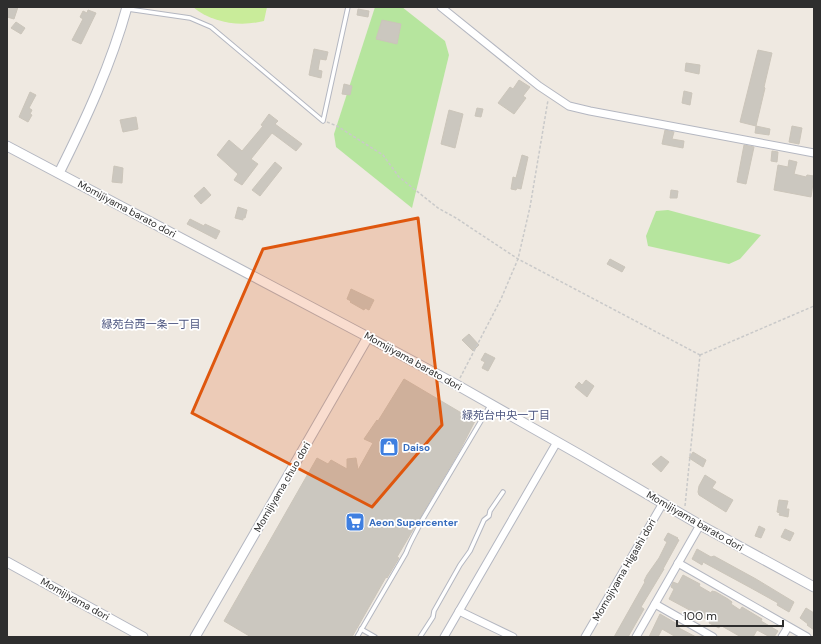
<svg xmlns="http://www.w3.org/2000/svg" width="821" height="644" font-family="'DM Sans','Noto Sans JP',sans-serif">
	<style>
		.green { fill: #b6e59e }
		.pitch { fill: #c9ec9a }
		.building { fill: #cbc7bf; stroke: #cbc5ba }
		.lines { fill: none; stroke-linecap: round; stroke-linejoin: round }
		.service-casing { stroke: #b4b7c1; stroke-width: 5.5 }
		.minor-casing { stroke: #b4b7c1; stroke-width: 9 }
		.tertiary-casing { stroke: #b4b7c1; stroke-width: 11 }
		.path { stroke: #c9c9c9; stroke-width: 1.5; stroke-dasharray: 3 2; stroke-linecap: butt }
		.service { stroke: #fff; stroke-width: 3.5 }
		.minor { stroke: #fff; stroke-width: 7 }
		.tertiary { stroke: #fff; stroke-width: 9 }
		.marked { fill: #df570e; fill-opacity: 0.2; stroke: #df570e; stroke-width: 3; stroke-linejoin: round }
		.labels { text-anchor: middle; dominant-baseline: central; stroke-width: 3.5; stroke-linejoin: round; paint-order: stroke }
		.street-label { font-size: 10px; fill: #2e2e2e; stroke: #fff }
		.shop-label { font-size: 10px; font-weight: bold; fill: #366cbe; stroke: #fff; text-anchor: start }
		.neighbourhood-label { font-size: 11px; fill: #4d5680; stroke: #fff }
	</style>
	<rect width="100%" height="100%" fill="#efe9e1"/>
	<g class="green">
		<path d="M375 7H402L445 41 449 55 412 208 336 147 334 134Z"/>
		<path d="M668 210 761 235 740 259 729 264 648 246 646 236 656 211Z"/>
	</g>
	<path class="pitch" d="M193 7H267L264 21C240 27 212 23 193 7Z"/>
	<g class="building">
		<path d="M7 7H18L14 19 7 17Z"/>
		<path d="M358 9 369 11 368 17 357 15Z"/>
		<path d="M88 10 96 13 81 44 72 40 83 19 80 17 83 11 87 13Z"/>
		<path d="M382 20 401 24 397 44 376 39Z"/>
		<path d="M16 22 25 28 21 34 11 28Z"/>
		<path d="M314 49 328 52 326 60 320 59 318 70 322 71 321 78 309 75Z"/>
		<path d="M758 50 772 53 764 87 765 88 756 126 740 122Z"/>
		<path d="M686 63 700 65 699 74 685 71Z"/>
		<path d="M519 80 530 87 523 96 526 98 514 114 498 103 510 87 513 89Z"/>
		<path d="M344 84 352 86 350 95 342 94Z"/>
		<path d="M684 91 692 93 690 105 682 103Z"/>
		<path d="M30 92 36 95 29 108 32 110 30 114 32 115 28 122 19 117Z"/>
		<path d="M477 108 483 109 481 117 475 116Z"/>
		<path d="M449 110 463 114 455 148 441 144Z"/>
		<path d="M269 114 278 121 275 124 302 144 296 151 272 133 251 159 258 164 242 185 234 180 238 174 217 155 229 140 242 151 263 126 261 125Z"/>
		<path d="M136 117 138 129 123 132 120 120Z"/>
		<path d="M756 126 770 129 769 135 755 133Z"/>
		<path d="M792 126 802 128 799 144 789 142Z"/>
		<path d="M665 130 674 132 672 139 684 141 683 148 662 144Z"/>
		<path d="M744 145 754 147 746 184 737 182Z"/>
		<path d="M772 151 778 152 777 162 771 161Z"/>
		<path d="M522 155 528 157 521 189 517 188 516 190 511 189 513 177 516 178Z"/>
		<path d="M789 160 797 162 794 174 806 177 807 175 814 176 811 197 774 190 778 165 788 167Z"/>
		<path d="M275 162 282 168 260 196 252 190Z"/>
		<path d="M114 166 123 168 122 183 112 182Z"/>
		<path d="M204 187 211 195 201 204 194 196Z"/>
		<path d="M671 190 678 191 677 198H670Z"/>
		<path d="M238 207 247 210 245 218H243V220L235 218Z"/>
		<path d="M190 219 204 226 205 224 220 231 216 239 187 224Z"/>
		<path d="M610 259 625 267 622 272 607 264Z"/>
		<path d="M351 289 374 300 369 310 365 308 364 310 350 302 351 301 347 299Z"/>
		<path d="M469 334 479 345 473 351 462 340Z"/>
		<path d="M485 353 495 358 488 371 482 368 485 362 481 360Z"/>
		<path d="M404 379 475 421 460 450 397 557 399 558 387 578 386 577 352 637H251L224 621 317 458 328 464 331 460 347 469V459L356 458 358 470 373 443 364 439 377 420 378 421Z"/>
		<path d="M586 380 594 386 587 397 575 387 579 382 582 385Z"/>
		<path d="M693 452 706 460 703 467 689 458Z"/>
		<path d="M661 456 669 462 661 472 652 464Z"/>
		<path d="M705 475 716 482 712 488 733 500 726 512 699 495 698 492 699 486Z"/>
		<path d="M779 500 788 501 786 509H789L788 517 779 515 780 513 777 512Z"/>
		<path d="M759 526 765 529 761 538 755 536Z"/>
		<path d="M785 529 794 533 790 541 781 537Z"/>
		<path d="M668 533 678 538 677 539 679 540 663 569H664L641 607 644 609 628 637H614L645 582 644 581 647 575 659 558 667 542 664 540Z"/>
		<path d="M697 549 711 557 714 556 756 579 794 602 789 612 777 605 778 603 751 588 703 562 702 565 692 559Z"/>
		<path d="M683 575 700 584 699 586 711 593 712 591 716 592 728 599 732 602 731 604 740 610 742 607 762 619 761 621 778 631 774 637H770L757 630 753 637H741L720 625 719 628 709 623 710 621 669 599 674 589 671 587 673 582 678 584Z"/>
		<path d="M806 608 814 613V630L807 625 808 624 800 618Z"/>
		<path d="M660 614 679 625V628L696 637H676L662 629 658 637H649Z"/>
	</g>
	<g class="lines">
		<g class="service-casing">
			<g id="service">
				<path d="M128 9 190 18 211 27 323 121 348 7"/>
				<path d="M361 629 375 637"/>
				<path d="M357 637 406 553C410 542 416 533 421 522L491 404"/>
				<path d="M420 637 433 617 434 611 460 565 470 551 484 520 489 516 490 511 503 492"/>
			</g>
		</g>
		<g class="minor-casing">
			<g id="minor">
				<path d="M441 7 539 86 569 106 590 111 814 153"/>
				<path d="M678 563 807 637"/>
				<path d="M655 604 713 637"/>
				<path d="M459 611 513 637"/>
				<path d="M444 637 557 442"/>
				<path d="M585 637 663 503"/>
				<path d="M636 637 700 525"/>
				<path d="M782 637 788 627"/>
			</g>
		</g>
		<g class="tertiary-casing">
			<g id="tertiary">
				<path d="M7 146 368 337 457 385 582 456 700 525 814 587"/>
				<path d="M59 173C86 119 111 65 127 7"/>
				<path d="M7 562 143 637"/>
				<path d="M195 637 368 337"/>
			</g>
		</g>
		<g class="path">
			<path d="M327 122 337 126 383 155 399 177 438 208 456 218 518 259 700 355"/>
			<path d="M700 355 814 306"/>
			<path d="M460 378 501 299 518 259 530 207 548 100"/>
			<path d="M685 506 700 355"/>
		</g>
		<use href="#service" class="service"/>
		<use href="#minor" class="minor"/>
		<use href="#tertiary" class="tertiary"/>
	</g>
	<path class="marked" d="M418 218 442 425 372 507 192 413 263 249Z"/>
	<defs>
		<g id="shop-square" transform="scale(1)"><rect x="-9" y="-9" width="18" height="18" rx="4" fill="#3f7fe0" stroke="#fff"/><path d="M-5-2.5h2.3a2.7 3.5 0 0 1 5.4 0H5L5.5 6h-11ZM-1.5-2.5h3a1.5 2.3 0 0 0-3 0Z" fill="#fff"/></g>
		<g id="supermarket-square" transform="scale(1)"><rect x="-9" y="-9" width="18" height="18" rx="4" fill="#3f7fe0" stroke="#fff"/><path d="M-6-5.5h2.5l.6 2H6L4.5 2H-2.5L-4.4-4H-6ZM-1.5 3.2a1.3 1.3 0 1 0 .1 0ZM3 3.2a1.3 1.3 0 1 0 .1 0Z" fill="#fff"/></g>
	</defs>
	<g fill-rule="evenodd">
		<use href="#shop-square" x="389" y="447"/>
		<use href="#supermarket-square" x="355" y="522"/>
	</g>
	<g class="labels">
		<g class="street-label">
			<text transform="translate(127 209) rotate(28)">Momijiyama barato dori</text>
			<text transform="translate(413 361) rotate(29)">Momijiyama barato dori</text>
			<text transform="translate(282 487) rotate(-60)">Momijiyama chuo dori</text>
			<text transform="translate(695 521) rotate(30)">Momijiyama barato dori</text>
			<text transform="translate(624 570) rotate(-60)">Momojiyama Higashi dori</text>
			<text transform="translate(75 599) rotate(29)">Momijiyama dori</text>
		</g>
		<g class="shop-label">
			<text x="403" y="447">Daiso</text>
			<text x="369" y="522">Aeon Supercenter</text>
		</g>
		<g class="neighbourhood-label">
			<text x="151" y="324">緑苑台西一条一丁目</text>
			<text x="506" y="415">緑苑台中央一丁目</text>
		</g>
	</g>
	<rect width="821" height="644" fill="none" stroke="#2e2e2e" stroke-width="16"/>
	<path d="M677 620v6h106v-6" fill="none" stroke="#2e2e2e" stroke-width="2"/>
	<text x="683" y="620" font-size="12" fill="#2e2e2e" stroke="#ffffff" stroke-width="3" paint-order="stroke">100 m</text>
</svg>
